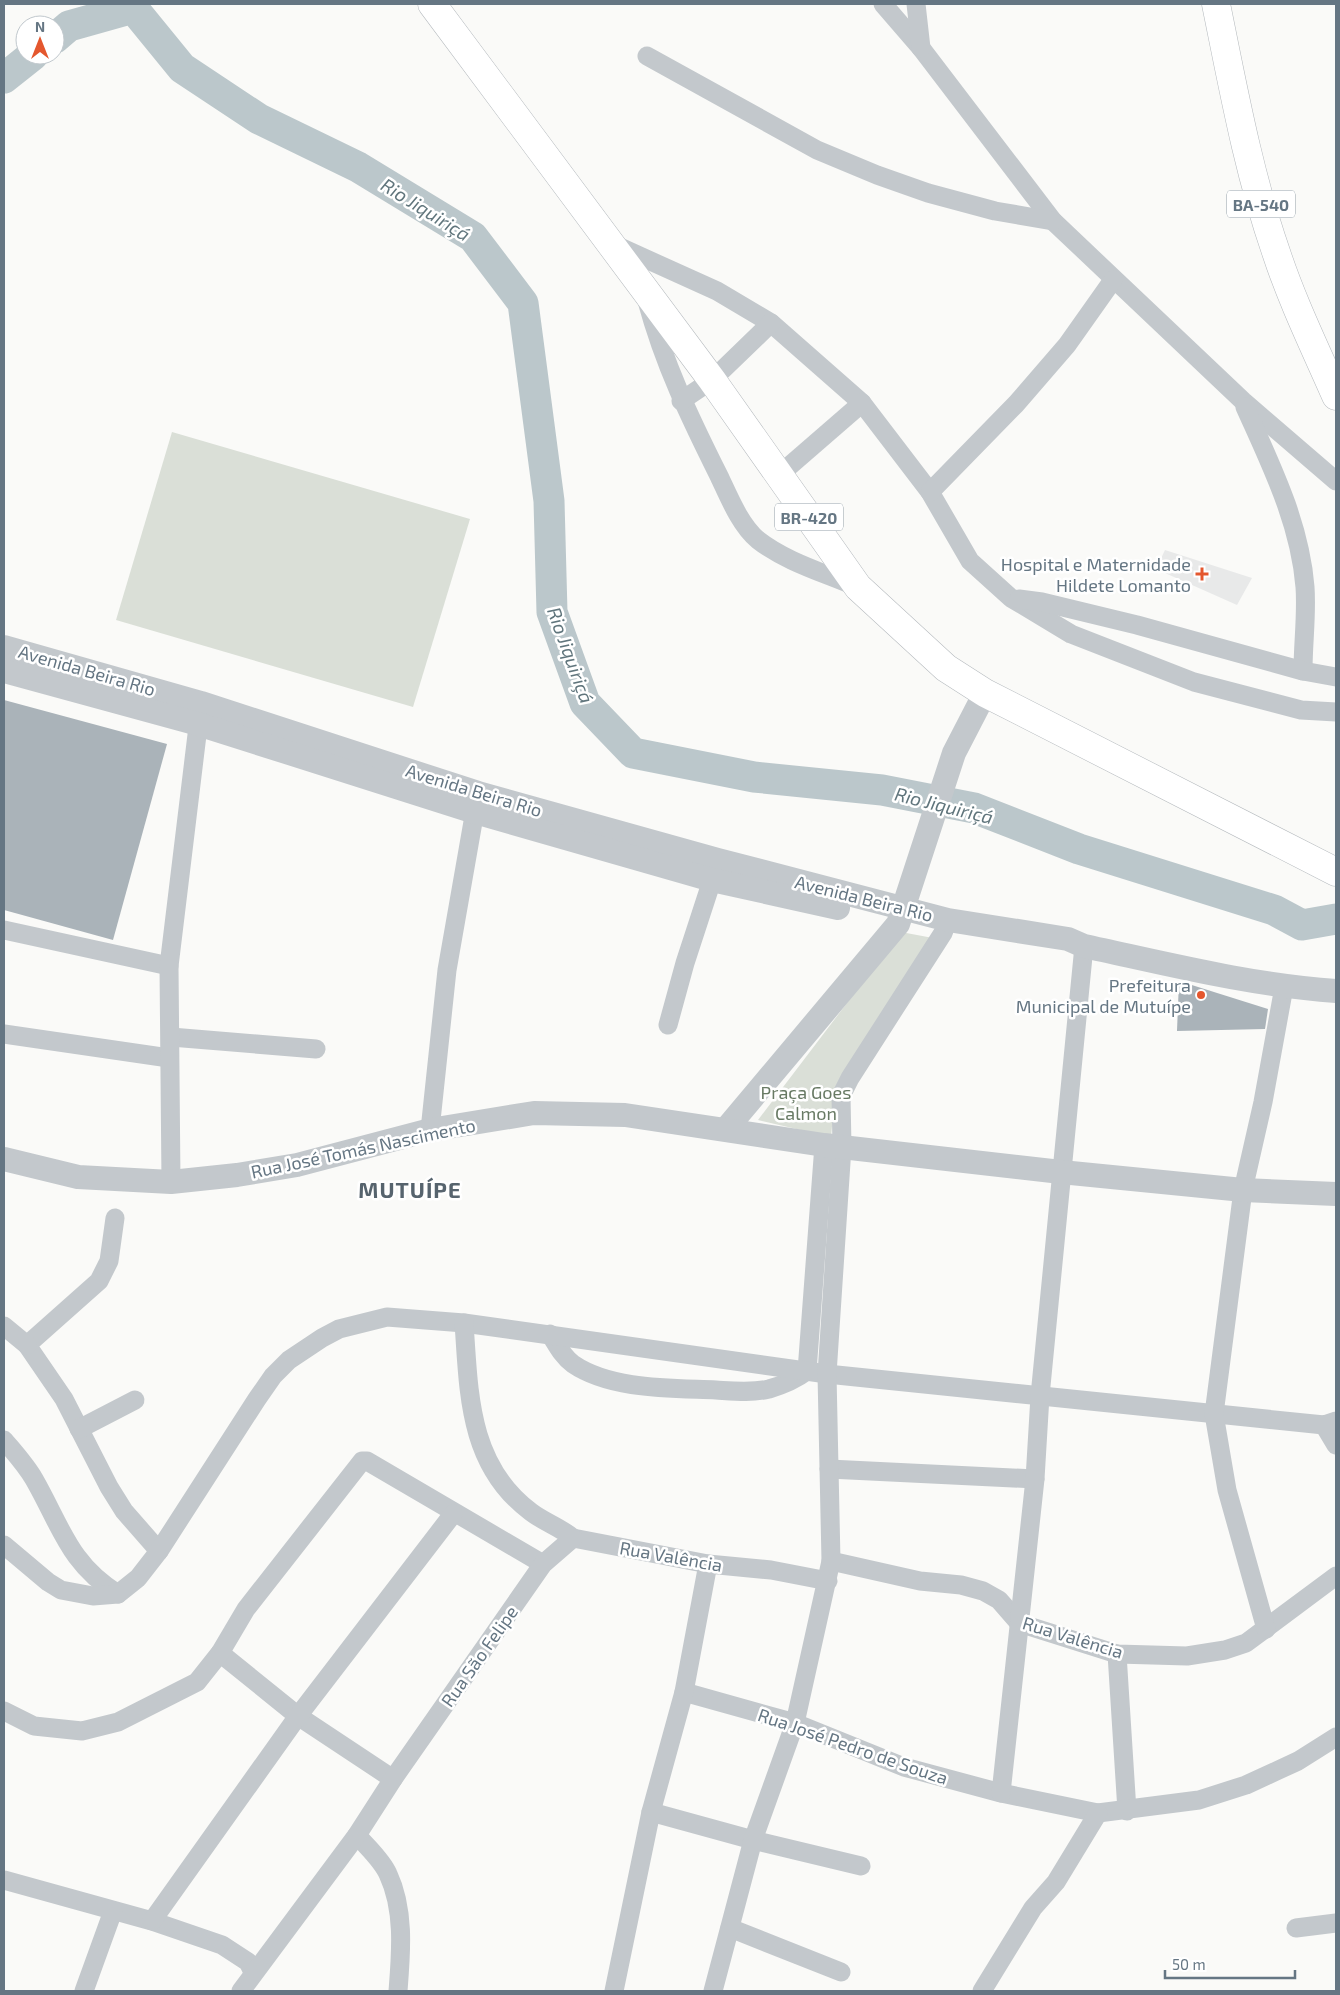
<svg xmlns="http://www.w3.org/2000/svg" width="1340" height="1995" font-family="'Exo 2',sans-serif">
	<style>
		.built { fill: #e8e9e9 }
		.green { fill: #dadfd7 }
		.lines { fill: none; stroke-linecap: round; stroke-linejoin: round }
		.river { stroke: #bbc7cb; stroke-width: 31 }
		.building { fill: #aab3b9 }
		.primary-casing { stroke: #b5babe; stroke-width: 29 }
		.minor { stroke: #c3c8cc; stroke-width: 19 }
		.tertiary { stroke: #c3c8cc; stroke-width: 24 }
		.primary { stroke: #fff; stroke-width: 28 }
		.poi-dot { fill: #e4572e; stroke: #fff; stroke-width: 2 }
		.labels { text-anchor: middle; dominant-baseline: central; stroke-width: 5; stroke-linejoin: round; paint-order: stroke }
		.shield { fill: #fff; stroke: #939fa8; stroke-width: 1 }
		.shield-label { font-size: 16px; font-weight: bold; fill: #657683 }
		.poi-label { font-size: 18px; fill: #657683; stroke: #fff; text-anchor: end }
		.street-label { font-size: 18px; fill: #657683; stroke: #fff }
		.park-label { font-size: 18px; fill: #687a64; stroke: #fff }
		.water-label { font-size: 19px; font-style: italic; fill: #60757c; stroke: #fff }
		.district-label { font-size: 22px; font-weight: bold; letter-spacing: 1px; fill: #57646e; stroke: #fff }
	</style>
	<rect width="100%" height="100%" fill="#fafaf8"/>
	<path class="built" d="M1165 550 1252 578 1237 605 1156 569Z"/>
	<g class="green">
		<path d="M172 432 470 519 413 707 116 620Z"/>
		<path d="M901 932 933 938 835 1094 831 1137 758 1120Z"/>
	</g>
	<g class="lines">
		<g class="river">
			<path d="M55 38 69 26 133 8 182 68 259 119 358 167 473 237 523 303 549 501 552 612 585 703 633 753 754 777 882 790 974 808 1079 849 1274 910 1302 925 1336 919"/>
			<path d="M4 78 33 55"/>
		</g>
	</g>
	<g class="building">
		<path d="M4 700 167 744 113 940 4 910Z"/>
		<path d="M1179 981 1268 1009 1265 1029 1177 1031Z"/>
	</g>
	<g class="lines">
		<g class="primary-casing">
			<g id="primary">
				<path d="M432 4 712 380 858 587 946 668 985 693 1336 872"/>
				<path d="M1216 4C1233 87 1248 171 1276 252 1292 301 1315 348 1336 396"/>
			</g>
		</g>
		<g class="minor">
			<path d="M883 4 921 48 1053 221 1243 401 1336 481"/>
			<path d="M916 4 921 48"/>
			<path d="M647 56 817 150 877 175 928 193 995 211 1053 221"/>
			<path d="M613 244 717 291 771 323 862 403 930 492 970 561 1011 598 1071 634 1194 682 1301 710 1336 712"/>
			<path d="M647 301C664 364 690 418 719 476 729 497 740 525 758 540 786 562 825 573 857 587"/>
			<path d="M681 401 712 380 771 323"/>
			<path d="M1245 407C1271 465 1300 523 1305 587 1307 614 1303 643 1303 671"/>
			<path d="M779 475 862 403"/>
			<path d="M930 492 1016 404 1067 345 1113 280"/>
			<path d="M1019 599 1042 602 1137 625 1303 671 1336 677"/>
			<path d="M4 930 169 966"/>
			<path d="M668 1025 685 963 716 868"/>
			<path d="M4 1034 169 1058"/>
			<path d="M171 1037 316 1049"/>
			<path d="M430 1130 447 970 477 799"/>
			<path d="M171 1182 169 966 200 710"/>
			<path d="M115 1218 109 1261 99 1281 27 1345 64 1399 109 1487 124 1511 159 1551"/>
			<path d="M4 1326 27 1345"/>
			<path d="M550 1334C557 1345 563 1357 573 1364 611 1390 672 1388 716 1390 733 1391 752 1393 769 1389 783 1385 795 1380 807 1371L824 1145"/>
			<path d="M1324 1425 1336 1445"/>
			<path d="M79 1429 135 1400"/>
			<path d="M4 1440C14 1452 26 1465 34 1479 61 1526 69 1564 118 1594"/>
			<path d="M829 1469 1035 1479"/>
			<path d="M573 1538 708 1564 771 1570 828 1581"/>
			<path d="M4 1545 48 1582 61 1590 93 1596 118 1594 138 1578 159 1551 257 1399 273 1376 289 1360 322 1338 339 1329 387 1317 464 1323 827 1374 1324 1425 1336 1421"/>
			<path d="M831 1561 920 1581 961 1585 983 1591 999 1600 1019 1623 1117 1654 1187 1656 1225 1650 1246 1643 1336 1576"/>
			<path d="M1266 1629 1227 1490 1214 1414 1243 1190 1263 1102 1284 987"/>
			<path d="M220 1653 298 1716 393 1779"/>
			<path d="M1117 1654 1127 1811"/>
			<path d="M684 1692 795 1723 904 1767 1001 1793 1098 1813 1199 1800 1246 1785 1298 1761 1336 1737"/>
			<path d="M4 1711 34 1726 82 1731 118 1722 197 1682 220 1653 246 1609 362 1461H367L543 1564"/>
			<path d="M1001 1793 1035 1479 1040 1396 1084 946"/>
			<path d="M651 1812 753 1840 861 1866"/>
			<path d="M357 1835C367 1847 382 1860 388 1874 405 1910 401 1953 398 1991"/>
			<path d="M4 1880 152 1921 222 1945 248 1962 253 1972"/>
			<path d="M152 1921 298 1716 453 1514"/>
			<path d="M730 1928 841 1972"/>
			<path d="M1296 1928 1336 1923"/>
			<path d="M84 1991 113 1911"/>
			<path d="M241 1991 357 1835 393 1779 543 1564 573 1538C560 1527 544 1522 531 1512 468 1465 469 1393 464 1323"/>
			<path d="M614 1991 651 1812 684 1692 708 1564"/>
			<path d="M713 1991 753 1840 795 1723 831 1561 827 1374 842 1147 841 1096 850 1078 943 933 948 920"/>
			<path d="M982 1991 1033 1908 1056 1882 1098 1813"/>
		</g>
		<g class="tertiary">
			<path d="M4 647 201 703 478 793 718 860 948 920 1068 939 1084 946C1168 964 1250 985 1336 991"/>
			<path d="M4 671 198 724 475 812 712 880 838 908"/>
			<path d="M726 1129 898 924 954 753 985 693"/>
			<path d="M4 1159 78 1177 171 1182 237 1175 297 1165 430 1130 534 1113 625 1115 824 1145 1061 1172 1243 1190 1336 1194"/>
		</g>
		<use href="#primary" class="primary"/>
	</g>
	<g class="poi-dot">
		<path d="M1199.5 566.5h5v5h5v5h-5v5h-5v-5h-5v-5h5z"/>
		<circle cx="1201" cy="995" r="5"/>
	</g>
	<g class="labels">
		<g class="shield">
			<rect x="1227" y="190.5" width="68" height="27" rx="4"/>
			<rect x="775" y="503.5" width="68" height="27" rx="4"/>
		</g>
		<g class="shield-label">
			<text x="1261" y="204">BA-540</text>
			<text x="809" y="517">BR-420</text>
		</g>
		<g class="poi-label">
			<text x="1191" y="564">Hospital e Maternidade<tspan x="1191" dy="21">Hildete Lomanto</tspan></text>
			<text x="1191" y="985">Prefeitura<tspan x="1191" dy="21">Municipal de Mutuípe</tspan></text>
		</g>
		<g class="street-label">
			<text transform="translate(87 670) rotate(16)">Avenida Beira Rio</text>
			<text transform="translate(474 790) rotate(17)">Avenida Beira Rio</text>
			<text transform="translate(864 898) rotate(14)">Avenida Beira Rio</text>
			<text transform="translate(363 1148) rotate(-12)">Rua José Tomás Nascimento</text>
			<text transform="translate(671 1556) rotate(10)">Rua Valência</text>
			<text transform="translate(1073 1637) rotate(17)">Rua Valência</text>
			<text transform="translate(479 1656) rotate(-55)">Rua São Felipe</text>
			<text transform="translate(853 1746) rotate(19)">Rua José Pedro de Souza</text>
		</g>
		<g class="park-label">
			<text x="806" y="1092">Praça Goes<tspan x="806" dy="21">Calmon</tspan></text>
		</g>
		<g class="water-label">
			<text transform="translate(426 209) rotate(32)">Rio Jiquiriçá</text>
			<text transform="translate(571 655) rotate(70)">Rio Jiquiriçá</text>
			<text transform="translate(944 805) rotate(14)">Rio Jiquiriçá</text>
		</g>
		<g class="district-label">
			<text x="410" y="1189">MUTUÍPE</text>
		</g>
	</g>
	<rect width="1340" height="1995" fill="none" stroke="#657683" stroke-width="10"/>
	<g transform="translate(40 40)"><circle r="24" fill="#ffffff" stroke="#c1c8cd"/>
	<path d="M0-4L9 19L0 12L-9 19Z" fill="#e4572e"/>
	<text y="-8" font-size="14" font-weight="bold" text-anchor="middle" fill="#657683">N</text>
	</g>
	<path d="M1165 1970v8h130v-8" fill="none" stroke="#657683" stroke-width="2.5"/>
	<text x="1172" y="1970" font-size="15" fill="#657683" stroke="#ffffff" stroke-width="4" paint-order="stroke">50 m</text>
</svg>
